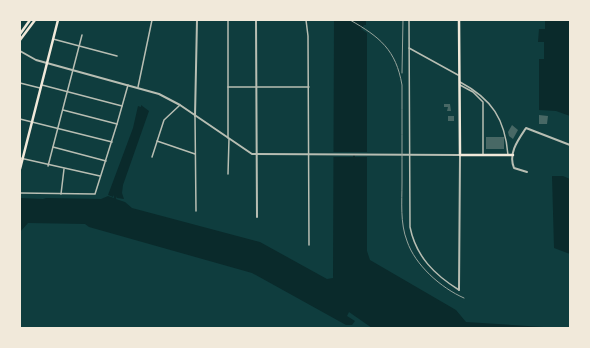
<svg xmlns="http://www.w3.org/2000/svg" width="590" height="348" font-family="'Varela Round',sans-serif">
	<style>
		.water { fill: #0a2a2b }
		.pier { fill: #0f3d3e }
		.building { fill: #486865 }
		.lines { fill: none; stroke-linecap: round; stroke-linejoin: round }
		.minor { stroke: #b8beb3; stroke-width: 1.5 }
		.tertiary { stroke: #b8beb3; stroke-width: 2 }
		.primary { stroke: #f1e9da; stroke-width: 2.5 }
		.trunk { stroke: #f1e9da; stroke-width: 2.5 }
		.rail { stroke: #97a49c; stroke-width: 1 }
	</style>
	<rect width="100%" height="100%" fill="#0f3d3e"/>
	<g class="water">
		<path d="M334 20H366V25H364L361 29 367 33V251L370 260 456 310 466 322 559 328H372L349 312 347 316 355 321 352 325H346L252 273 89 227 85 224 28 223 20 232V198L43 199 46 198 101 199 108 196 114 198V195L113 197 108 195 133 128 138 106 141 107V105L149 111 123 185 122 193 124 199 117 198V196L116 199 125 202 132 208 260 242 327 279 333 278Z"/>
		<path d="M542 20H570V116L556 111 539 110V59H544V42H538L539 29H545V20Z"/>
		<path d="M552 176H563L570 179V254L554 248Z"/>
	</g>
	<path class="pier" d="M332 152H369V157H355V154H353V157H332Z"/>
	<g class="building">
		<path d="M444 104H450L451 111H447L448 107H444Z"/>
		<path d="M539 115 548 116 547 124H539Z"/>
		<rect x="448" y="116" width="6" height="5"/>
		<path d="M512 125 518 130 513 139 509 136 508 132Z"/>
		<rect x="486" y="137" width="18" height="12"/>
	</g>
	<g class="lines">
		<g class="minor">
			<path d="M306 20 308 36 309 245"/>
			<path d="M409 20 410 227C416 257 435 275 459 290"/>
			<path d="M53 39 117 56"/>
			<path d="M409 48 458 75"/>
			<path d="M460 82C492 99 505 119 508 155"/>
			<path d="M20 83 40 88"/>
			<path d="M42 85 122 106"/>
			<path d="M460 85 473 92 483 102V155"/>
			<path d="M138 87 152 20"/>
			<path d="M228 87H309"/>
			<path d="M63 110 117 124"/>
			<path d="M195 116 196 211"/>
			<path d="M20 119 112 142"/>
			<path d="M228 138V20"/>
			<path d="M157 141 195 154"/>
			<path d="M53 147 106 161"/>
			<path d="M152 157 164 120 180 105"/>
			<path d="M20 158 100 176"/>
			<path d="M48 166 82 35"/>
			<path d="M228 174 229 139"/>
			<path d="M20 193 95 194 117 124 128 85"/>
			<path d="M61 194 64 169"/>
		</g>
		<g class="tertiary">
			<path d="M256 20 257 217"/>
			<path d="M20 51 36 60 159 94 180 105 252 154 460 155 459 290"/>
			<path d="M195 116 197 20"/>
			<path d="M527 172 514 168C508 153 518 140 526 128L570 145"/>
		</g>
		<path class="primary" d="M20 169 58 20"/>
		<g class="trunk">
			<path d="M459 20 460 155H513"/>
			<path d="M20 34 30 20"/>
			<path d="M20 40 35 20"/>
		</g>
		<g class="rail">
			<path d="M350 20C380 37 396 50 402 85 402 118 402 151 402 183 402 202 400 223 407 241 415 265 441 288 464 298"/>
			<path d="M402 73 403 20"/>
		</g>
	</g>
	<rect width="590" height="348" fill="none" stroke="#f1e9da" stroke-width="42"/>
</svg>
